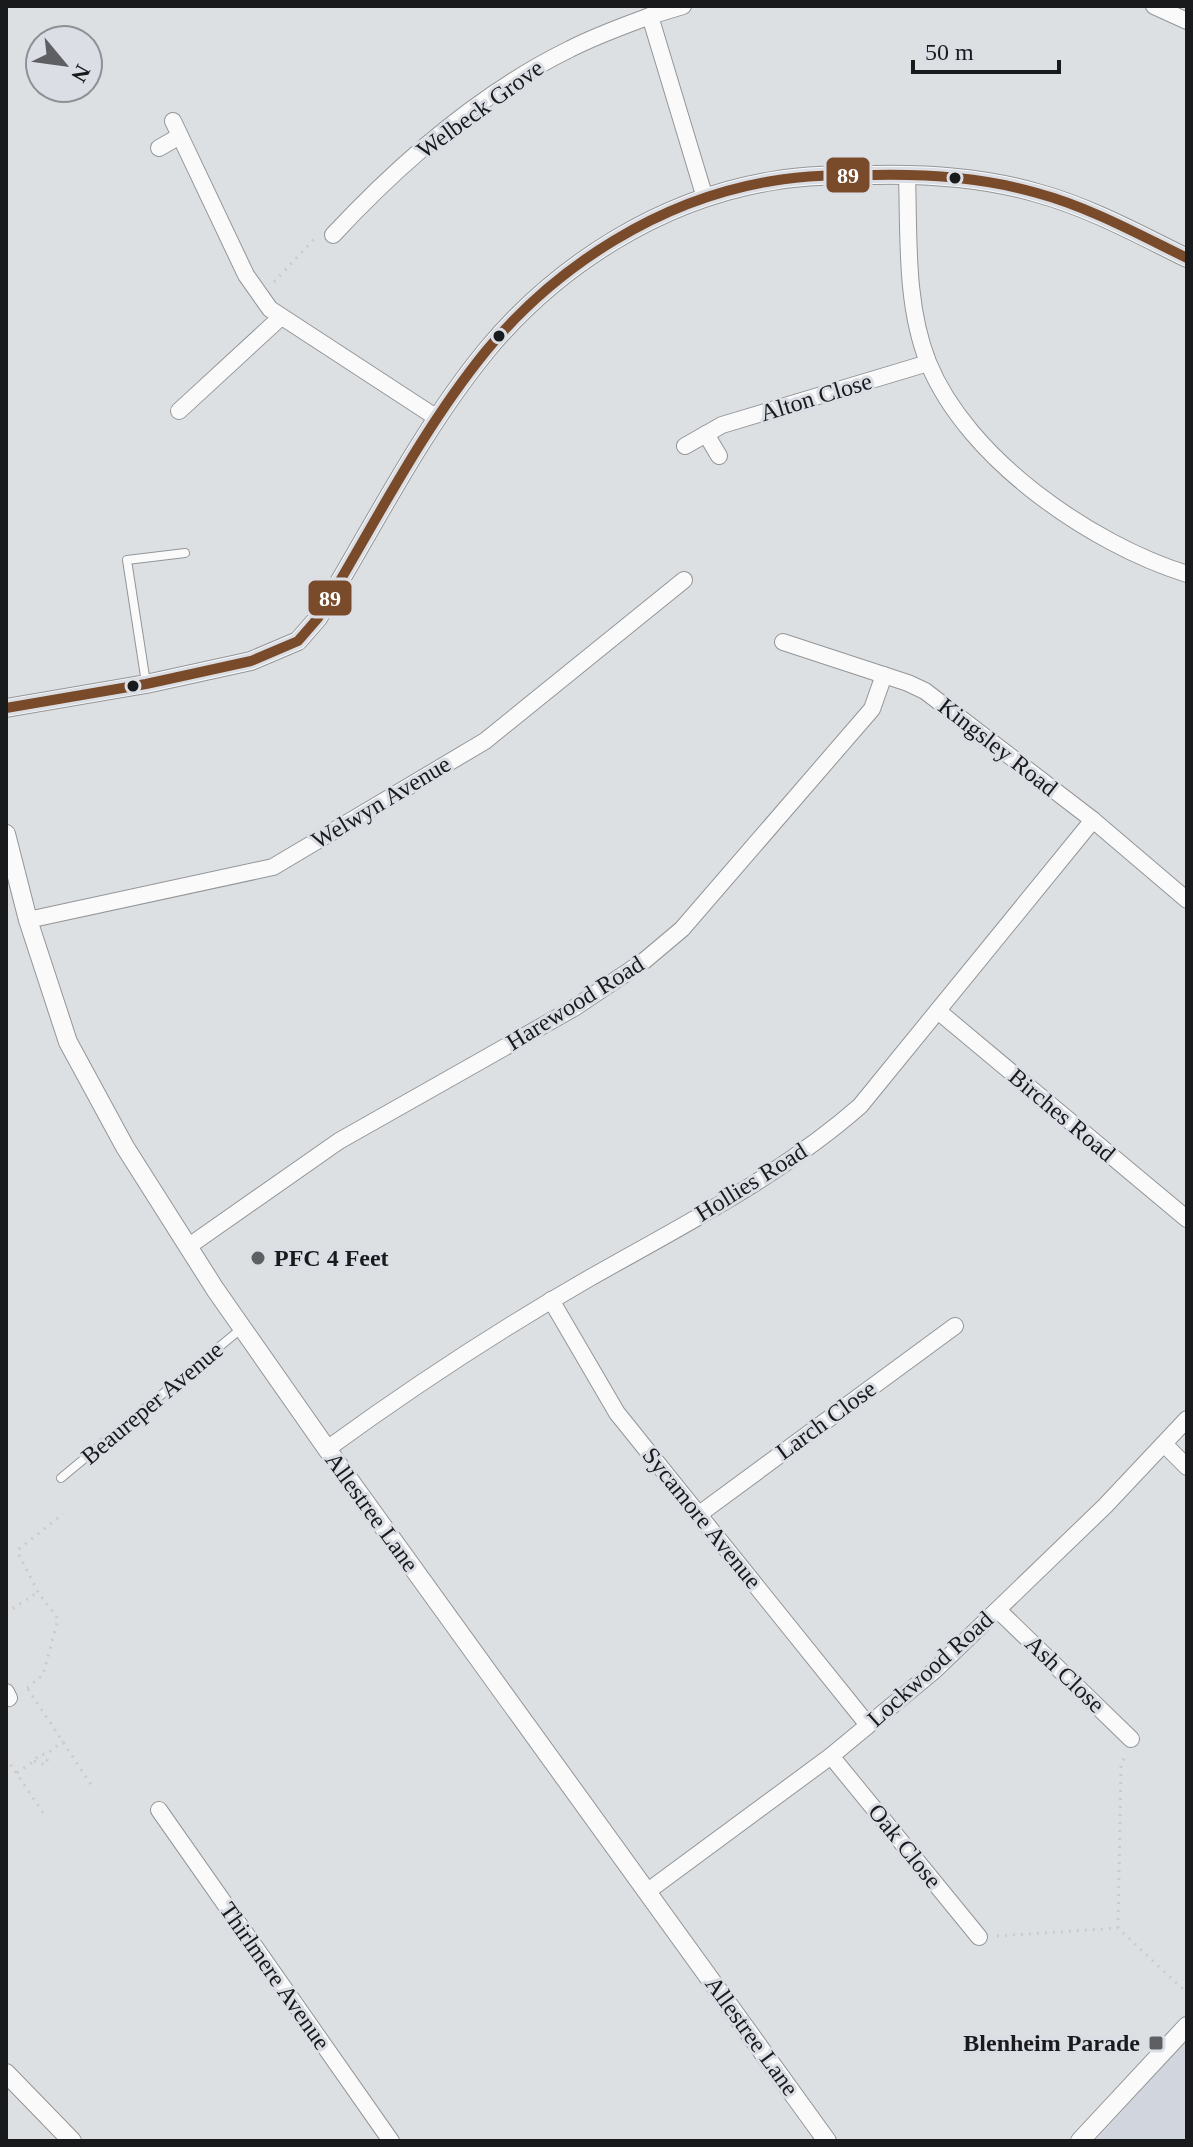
<svg xmlns="http://www.w3.org/2000/svg" width="1193" height="2147" font-family="Georgia,serif">
	<style>
		.built { fill: #d0d5de }
		.lines { fill: none; stroke-linecap: round; stroke-linejoin: round }
		.service-casing { stroke: #939597; stroke-width: 10 }
		.minor-casing { stroke: #939597; stroke-width: 18 }
		.tertiary-casing { stroke: #939597; stroke-width: 20 }
		.path { stroke: #cacbcc; stroke-width: 3; stroke-dasharray: 2 6; stroke-linecap: butt }
		.service { stroke: #fafafb; stroke-width: 8 }
		.minor { stroke: #fafafb; stroke-width: 16 }
		.tertiary { stroke: #fafafb; stroke-width: 18 }
		.bus-1-casing { stroke: #dbdfe5; stroke-width: 16 }
		.bus-1 { stroke: #7a4b2a; stroke-width: 10 }
		.bus-dot { fill: #191a1c; stroke: #dbdfe5; stroke-width: 3 }
		.poi-dot { fill: #5e5f62; stroke: #dbdfe5; stroke-width: 3 }
		.labels { text-anchor: middle; dominant-baseline: central; stroke-width: 6; stroke-linejoin: round; paint-order: stroke }
		.street-label { font-size: 24px; fill: #191a1c; stroke: #dbdfe5 }
		.poi-label { font-size: 24px; font-weight: bold; fill: #191a1c; stroke: #dbdfe5; text-anchor: start }
		.line-badge { stroke: #dbdfe5; stroke-width: 3 }
		.badge-label { font-size: 22px; text-anchor: middle; font-weight: bold; fill: #fff }
	</style>
	<rect width="100%" height="100%" fill="#dde0e3"/>
	<path class="built" d="M1187 2040V2141H1095Z"/>
	<g class="lines">
		<g class="service-casing">
			<g id="service">
				<path d="M146 683 127 560 185 553"/>
				<path d="M61 1478 242 1328"/>
			</g>
		</g>
		<g class="minor-casing">
			<g id="minor">
				<path d="M683 6 650 16 705 198"/>
				<path d="M1154 6 1187 21"/>
				<path d="M173 121 246 275 270 309 437 418"/>
				<path d="M159 148 180 136"/>
				<path d="M907 175C909 236 905 304 928 362 967 459 1091 544 1187 574"/>
				<path d="M333 235C400 163 480 93 570 49 595 36 623 26 650 16"/>
				<path d="M179 411 281 317"/>
				<path d="M706 434 719 456"/>
				<path d="M685 446 722 425 928 363"/>
				<path d="M783 642 908 683 925 691 1093 820 1187 900"/>
				<path d="M28 920 273 867 485 741 684 580"/>
				<path d="M938 1011 1187 1219"/>
				<path d="M189 1246 339 1141 574 1008 644 961 682 929 872 709 884 675"/>
				<path d="M551 1300 617 1413 868 1725"/>
				<path d="M1164 1444 1187 1467"/>
				<path d="M327 1449C411 1388 497 1331 588 1279 681 1226 779 1177 860 1106L1093 820"/>
				<path d="M698 1515 955 1326"/>
				<path d="M998 1610 1131 1739"/>
				<path d="M6 1692 9 1698"/>
				<path d="M831 1756 979 1937"/>
				<path d="M159 1810 391 2141"/>
				<path d="M648 1891 831 1756 935 1670 1105 1506 1187 1419"/>
			</g>
		</g>
		<g class="tertiary-casing">
			<g id="tertiary">
				<path d="M6 708 146 684 251 661 298 641 318 618C372 529 420 432 486 351 557 265 661 199 772 181 805 175 841 175 875 175 929 174 985 178 1037 193 1089 207 1138 234 1187 258"/>
				<path d="M6 834 28 920 68 1042 125 1147 215 1289 327 1449 827 2141"/>
				<path d="M6 2073 72 2141"/>
				<path d="M1080 2141 1187 2026"/>
			</g>
		</g>
		<g class="path">
			<path d="M274 282 315 238"/>
			<path d="M6 1613 38 1592"/>
			<path d="M27 1688 43 1675 58 1619 38 1592 18 1553 19 1549 63 1514"/>
			<path d="M28 1689 92 1786"/>
			<path d="M6 1758 46 1817"/>
			<path d="M34 1761 45 1765 48 1758 47 1754"/>
			<path d="M17 1773 34 1761 39 1755 47 1754 63 1741"/>
			<path d="M1118 1928 1121 1767 1125 1756"/>
			<path d="M997 1936 1118 1928 1187 1993"/>
		</g>
		<use href="#service" class="service"/>
		<use href="#minor" class="minor"/>
		<use href="#tertiary" class="tertiary"/>
		<g class="bus-1-casing">
			<path id="bus-1" d="M6 708 146 684 251 661 298 641 318 618C372 529 420 432 486 351 557 265 661 199 772 181 805 175 841 175 875 175 929 174 985 178 1037 193 1089 207 1138 234 1187 258"/>
		</g>
		<use href="#bus-1" class="bus-1"/>
	</g>
	<g class="bus-dot">
		<circle cx="955" cy="178" r="7"/>
		<circle cx="499" cy="336" r="7"/>
		<circle cx="133" cy="686" r="7"/>
	</g>
	<g class="poi-dot">
		<circle cx="258" cy="1258" r="8"/>
		<rect x="1148" y="2035" width="16" height="16" rx="4"/>
	</g>
	<g class="labels">
		<g class="street-label">
			<text transform="translate(480 109) rotate(-36)">Welbeck Grove</text>
			<text transform="translate(816 397) rotate(-17)">Alton Close</text>
			<text transform="translate(998 747) rotate(38)">Kingsley Road</text>
			<text transform="translate(381 802) rotate(-31)">Welwyn Avenue</text>
			<text transform="translate(575 1003) rotate(-32)">Harewood Road</text>
			<text transform="translate(1062 1115) rotate(40)">Birches Road</text>
			<text transform="translate(751 1182) rotate(-32)">Hollies Road</text>
			<text transform="translate(152 1403) rotate(-40)">Beaureper Avenue</text>
			<text transform="translate(826 1420) rotate(-36)">Larch Close</text>
			<text transform="translate(372 1512) rotate(54)">Allestree Lane</text>
			<text transform="translate(702 1518) rotate(51)">Sycamore Avenue</text>
			<text transform="translate(930 1669) rotate(-42)">Lockwood Road</text>
			<text transform="translate(1065 1674) rotate(44)">Ash Close</text>
			<text transform="translate(905 1846) rotate(51)">Oak Close</text>
			<text transform="translate(275 1976) rotate(55)">Thirlmere Avenue</text>
			<text transform="translate(752 2036) rotate(54)">Allestree Lane</text>
		</g>
		<g class="poi-label">
			<text x="274" y="1258">PFC 4 Feet</text>
			<text x="1140" y="2043" text-anchor="end">Blenheim Parade</text>
		</g>
	</g>
	<g class="line-badge">
		<rect x="825" y="156" width="46" height="38" rx="8" fill="#7a4b2a"/>
		<rect x="307" y="579" width="46" height="38" rx="8" fill="#7a4b2a"/>
	</g>
	<g class="badge-label">
		<text x="848" y="183">89</text>
		<text x="330" y="606">89</text>
	</g>
	<rect width="1193" height="2147" fill="none" stroke="#191a1c" stroke-width="16"/>
	<g transform="translate(64 64) rotate(119)"><circle r="38" fill="#dbdfe5" stroke="#8d9095" stroke-width="2"/>
	<path d="M0-6L14 30L0 20L-14 30Z" fill="#5e5f62"/>
	<text y="-12" font-size="22" font-weight="bold" text-anchor="middle" fill="#191a1c">N</text>
	</g>
	<path d="M913 60v12h146v-12" fill="none" stroke="#191a1c" stroke-width="4"/>
	<text x="925" y="60" font-size="24" fill="#191a1c" stroke="#dbdfe5" stroke-width="6" paint-order="stroke">50 m</text>
</svg>
